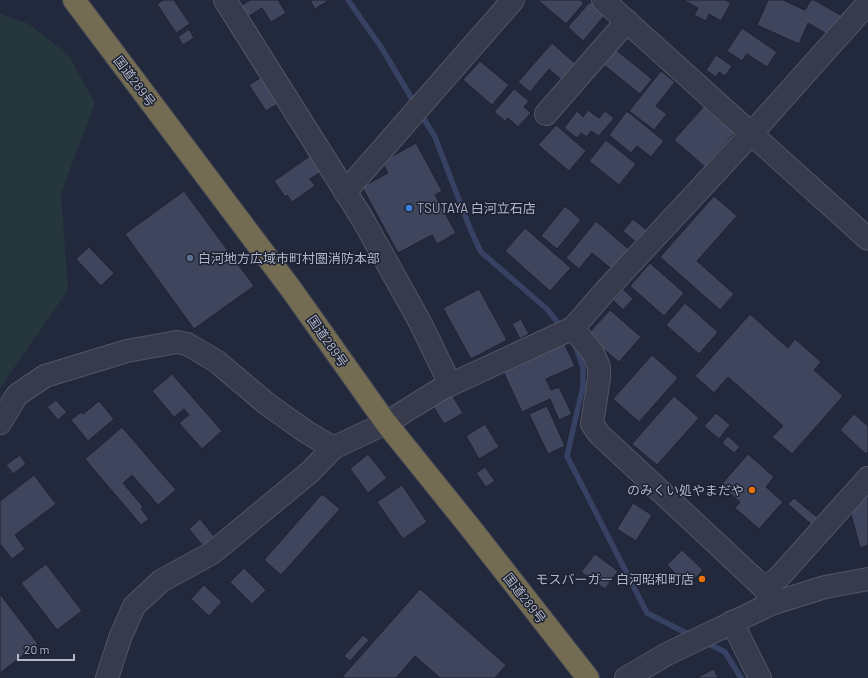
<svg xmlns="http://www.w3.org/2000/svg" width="868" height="678" font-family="Barlow,'Noto Sans JP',sans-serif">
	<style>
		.green { fill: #25363d }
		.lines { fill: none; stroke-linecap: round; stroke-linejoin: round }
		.stream { stroke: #364163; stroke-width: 5.5 }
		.building { fill: #3f455c; stroke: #1e2333 }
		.minor-casing { stroke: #525667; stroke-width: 24 }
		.highway-casing { stroke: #3f4354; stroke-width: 24 }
		.minor { stroke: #373b4c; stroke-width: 22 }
		.highway { stroke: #736c53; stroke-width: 22 }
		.shop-dot { fill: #3f7fe0; stroke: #1c2131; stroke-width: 1.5 }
		.service-dot { fill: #5c6f8a; stroke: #1c2131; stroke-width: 1.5 }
		.food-dot { fill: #e8710a; stroke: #1c2131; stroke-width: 1.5 }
		.labels { text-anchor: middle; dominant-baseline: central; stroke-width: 3; stroke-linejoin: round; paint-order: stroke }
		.street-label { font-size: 13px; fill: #b2b6c8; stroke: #1c2131 }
		.poi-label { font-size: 13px; fill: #b2b6c8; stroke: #1c2131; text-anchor: start }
	</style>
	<rect width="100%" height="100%" fill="#23293c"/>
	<path class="green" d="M0 14 29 24 68 55 95 103 61 193 68 290 0 388Z"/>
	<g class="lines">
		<g class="stream">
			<path d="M348 0 381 47 415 104"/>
			<path d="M420 113 435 137 471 231 481 252 547 309 562 328"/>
			<path d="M575 344 583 368V386L567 456 647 613 692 636"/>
			<path d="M705 642 725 652 741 678"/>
		</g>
	</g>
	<g class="building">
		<path d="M163 0H174L190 24 176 33 157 4Z"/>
		<path d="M250 0H278L286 13 271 22 262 8 246 18 239 7Z"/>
		<path d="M310 0H329L315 9Z"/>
		<path d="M538 0H580L584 3 566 24Z"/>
		<path d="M683 0H725L731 3 721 21 709 14 706 21 694 15 698 8Z"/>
		<path d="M768 0H783L805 10 811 0H814L842 16 830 36 808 23 799 44 757 25Z"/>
		<path d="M590 2 605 15 583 41 568 27Z"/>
		<path d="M742 28 777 52 767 67 747 54 742 61 727 51Z"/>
		<path d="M189 29 194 38 183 45 178 37Z"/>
		<path d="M552 43 578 66 564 82 549 69 530 92 518 82Z"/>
		<path d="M616 50 652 79 640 94 604 65Z"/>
		<path d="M716 55 732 66 725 76 719 72 716 77 706 70Z"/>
		<path d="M480 61 509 85 492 105 463 80Z"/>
		<path d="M661 71 675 82 656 106 667 114 654 130 629 111Z"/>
		<path d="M263 76 281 102 266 111 249 85Z"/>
		<path d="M514 89 529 101 524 107 531 113 518 127 508 118 505 121 494 112Z"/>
		<path d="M704 106 735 133 705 167 674 140Z"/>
		<path d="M588 110 599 118 605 111 614 118 599 136 591 131 587 137 581 133 577 138 564 128 577 111 583 117Z"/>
		<path d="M627 111 664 141 651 157 637 146 631 153 609 135Z"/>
		<path d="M556 125 586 151 569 171 538 145Z"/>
		<path d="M606 140 636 164 619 185 589 161Z"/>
		<path d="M416 143 442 191 435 195 456 233 437 244 432 235 398 253 362 187 388 173 382 162Z"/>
		<path d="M310 156 321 172 310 179 315 186 292 202 287 195 285 197 274 181Z"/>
		<path d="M184 191 254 286 194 329 125 234Z"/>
		<path d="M714 196 737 216 697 261 734 294 720 310 660 257Z"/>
		<path d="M565 206 581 220 557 249 541 236Z"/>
		<path d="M633 219 648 231 638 244 623 231Z"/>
		<path d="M596 221 631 251 614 271 592 253 579 269 566 258Z"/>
		<path d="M525 228 571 268 550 291 505 251Z"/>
		<path d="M89 247 114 273 101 286 76 259Z"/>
		<path d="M650 263 684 293 664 316 630 286Z"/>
		<path d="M479 289 507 340 471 359 443 308Z"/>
		<path d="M623 289 633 299 623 310 613 300Z"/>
		<path d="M685 303 718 332 699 354 666 325Z"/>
		<path d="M610 310 641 337 619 362 587 335Z"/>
		<path d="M750 314 788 348 795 339 821 362 814 370 843 396 792 454 772 437 783 426 728 377 714 393 695 376Z"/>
		<path d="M521 319 529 334 520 339 512 324Z"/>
		<path d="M563 341 575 366 546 379 551 390 559 387 572 414 559 420 550 399 522 412 502 369Z"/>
		<path d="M652 355 678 378 639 422 613 399Z"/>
		<path d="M172 374 222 431 202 449 179 423 189 415 184 409 174 417 152 391Z"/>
		<path d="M452 395 463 413 444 424 433 406Z"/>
		<path d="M674 396 699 418 657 465 632 444Z"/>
		<path d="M56 400 67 412 58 420 47 407Z"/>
		<path d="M99 401 114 419 88 441 71 420 81 412 83 414Z"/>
		<path d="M547 406 565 446 548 454 529 414Z"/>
		<path d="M716 413 730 425 719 439 704 426Z"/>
		<path d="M854 414 868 426V452L866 454 840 430Z"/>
		<path d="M485 424 499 447 479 459 466 436Z"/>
		<path d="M122 427 176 490 158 505 132 475 123 483 143 507 141 509 149 519 141 525 85 459Z"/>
		<path d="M728 436 740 447 734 453 722 443Z"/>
		<path d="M368 454 387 478 368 493 350 469Z"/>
		<path d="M748 454 774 477 766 487 783 502 759 529 735 508 740 502 721 485Z"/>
		<path d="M20 455 26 464 13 474 6 465Z"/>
		<path d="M485 467 495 481 486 487 476 473Z"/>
		<path d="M34 475 56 504 15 535 25 549 12 559 1 545 0 546V501Z"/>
		<path d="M402 485 427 522 403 539 377 502Z"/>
		<path d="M868 487V545L860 548 850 510Z"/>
		<path d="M322 494 340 509 281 575 264 560Z"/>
		<path d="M794 498 818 518 812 525 788 504Z"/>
		<path d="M633 503 652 515 636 541 617 529Z"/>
		<path d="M200 519 214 536 203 546 189 529Z"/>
		<path d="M682 550 703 570 688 586 667 565Z"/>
		<path d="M595 554 618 571 605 589 581 572Z"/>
		<path d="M46 564 82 611 57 630 21 583Z"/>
		<path d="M244 568 266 590 252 604 230 582Z"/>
		<path d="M204 585 222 602 209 616 191 599Z"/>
		<path d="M420 589 506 665 495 678H440L415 656 396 678H345L343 676Z"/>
		<path d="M0 594 38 644 0 673Z"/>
		<path d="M363 635 369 640 350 661 344 656Z"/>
		<path d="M714 669 718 678H696Z"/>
	</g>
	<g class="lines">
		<g class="minor-casing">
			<g id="minor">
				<path d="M225 0 362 218 420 322 450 384"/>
				<path d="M603 0 868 239"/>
				<path d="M546 114 627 21"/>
				<path d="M345 192 513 0"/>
				<path d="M573 328 593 353 599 367V378L592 424 599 434 701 529 765 589"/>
				<path d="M0 423 17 395 45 376 127 351 177 342 187 344 216 361 267 404 305 431 333 448 386 423 441 389 573 328 607 289 752 133 868 3"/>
				<path d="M770 601 765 589 780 576 868 478"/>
				<path d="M732 622 760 678"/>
				<path d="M107 678 120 638 134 606 161 581 212 553 310 472 333 448"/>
				<path d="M626 678 667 654 771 604 825 587 868 579"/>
			</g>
		</g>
		<g class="highway-casing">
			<path id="highway" d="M74 0 291 289 386 423 469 526 588 678"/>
		</g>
		<use href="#minor" class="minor"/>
		<use href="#highway" class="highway"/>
	</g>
	<circle class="shop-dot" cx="409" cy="208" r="4"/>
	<circle class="service-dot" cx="190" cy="258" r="4"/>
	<g class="food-dot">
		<circle cx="752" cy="490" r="4"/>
		<circle cx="702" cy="579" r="4"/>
	</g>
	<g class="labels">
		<g class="street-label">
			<text transform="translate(135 81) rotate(53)">国道289号</text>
			<text transform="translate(328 341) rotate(55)">国道289号</text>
			<text transform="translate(525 598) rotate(52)">国道289号</text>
		</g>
		<g class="poi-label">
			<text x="417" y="208">TSUTAYA 白河立石店</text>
			<text x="198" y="258">白河地方広域市町村圏消防本部</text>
			<text x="744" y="490" text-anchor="end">のみくい処やまだや</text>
			<text x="694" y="579" text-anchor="end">モスバーガー 白河昭和町店</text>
		</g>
	</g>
	<path d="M18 654v6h56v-6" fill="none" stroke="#b2b6c8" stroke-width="2"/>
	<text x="24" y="654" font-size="12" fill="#b2b6c8" stroke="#1c2131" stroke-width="3" paint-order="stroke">20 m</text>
</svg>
